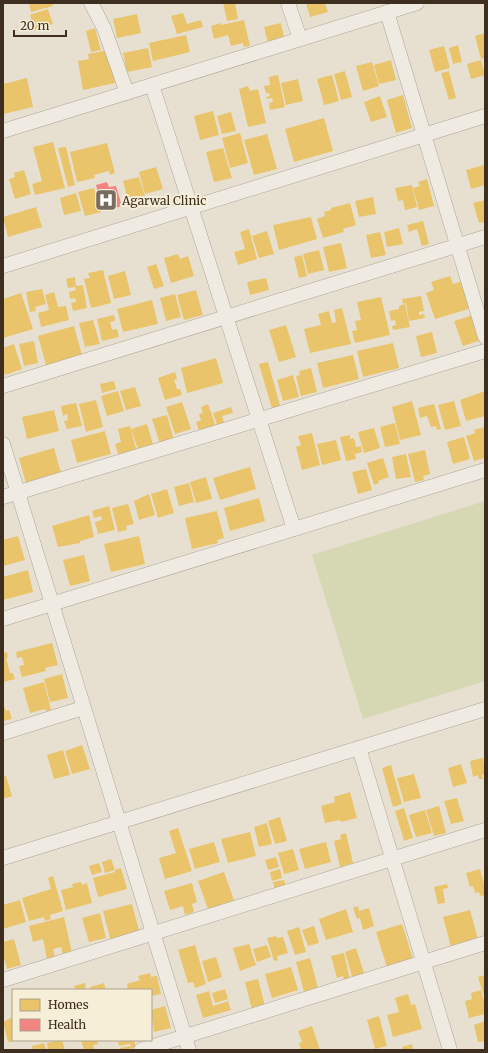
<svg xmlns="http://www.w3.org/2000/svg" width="488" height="1053" font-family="Merriweather,serif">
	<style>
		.green { fill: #d6d7b3 }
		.homes { fill: #e9c46a }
		.health { fill: #f28482 }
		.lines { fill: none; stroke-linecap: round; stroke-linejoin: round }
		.minor-casing { stroke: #ada599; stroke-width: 15 }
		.minor { stroke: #efebe3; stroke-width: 14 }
		.labels { text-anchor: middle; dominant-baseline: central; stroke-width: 4; stroke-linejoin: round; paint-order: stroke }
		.poi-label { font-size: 12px; fill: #3d2e20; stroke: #f7eed8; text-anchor: start }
	</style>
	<rect width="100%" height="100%" fill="#e7e0d1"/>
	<path class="green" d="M485 501V681L363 719 312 555Z"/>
	<g class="homes">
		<path d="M29 3H52L53 6 31 12Z"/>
		<path d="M223 3H235L238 19 227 21Z"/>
		<path d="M306 3H325L328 12 310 17Z"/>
		<path d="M48 9 53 24 34 30 30 15Z"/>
		<path d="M183 13 187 24 201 20 203 27 177 34 171 16Z"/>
		<path d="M137 14 141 33 117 38 113 19Z"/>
		<path d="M244 20 250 46 244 47 243 43 231 46 228 35 214 39 211 26 221 23V25Z"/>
		<path d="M281 23 284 37 268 42 264 27Z"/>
		<path d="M95 28 101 50 91 52 86 31Z"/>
		<path d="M485 33V58L481 59 475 36Z"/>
		<path d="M186 35 190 52 153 61 149 43Z"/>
		<path d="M458 45 462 62 453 64 449 48Z"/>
		<path d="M444 46 450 68 435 72 429 50Z"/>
		<path d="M148 48 152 67 127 72 123 53Z"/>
		<path d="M108 50 115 83 83 90 78 61 89 59 88 54Z"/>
		<path d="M391 60 396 80 379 84 374 65Z"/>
		<path d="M481 60 485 75 471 79 467 64Z"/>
		<path d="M372 62 379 86 363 91 356 66Z"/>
		<path d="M345 71 352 97 341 100 334 74Z"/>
		<path d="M449 71 456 98 449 100 441 73Z"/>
		<path d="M278 75 285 107 270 110 269 103 273 102 272 98 267 99 266 97 270 96 269 93H266L264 86 270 85 269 77Z"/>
		<path d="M332 75 339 101 324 105 317 79Z"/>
		<path d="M27 78 33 107 3 114V84Z"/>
		<path d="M298 79 303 101 286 105 281 83Z"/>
		<path d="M248 86 250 91 258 89 266 123 248 127 239 89Z"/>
		<path d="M403 95 412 128 396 133 387 100Z"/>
		<path d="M380 96 387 117 371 122 364 102Z"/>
		<path d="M213 111 219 135 200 140 194 116Z"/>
		<path d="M231 112 236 131 222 134 217 116Z"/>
		<path d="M324 118 333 151 294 162 285 129Z"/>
		<path d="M240 133 248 163 230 168 222 138Z"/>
		<path d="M267 134 277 169 254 175 244 140Z"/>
		<path d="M53 142 65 188 35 195 32 184 42 181 33 147Z"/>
		<path d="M107 143 115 173 110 175 109 171 94 175 95 178 77 182 70 152Z"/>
		<path d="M66 147 75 185 68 187 58 148Z"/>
		<path d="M223 148 232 178 214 182 206 152Z"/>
		<path d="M484 165 485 185 471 189 466 170Z"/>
		<path d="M156 167 163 189 145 194 139 172Z"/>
		<path d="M24 170 31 194 15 199 9 179 15 177 14 173Z"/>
		<path d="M139 177 145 196 128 200 123 181Z"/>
		<path d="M427 179 434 206 419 210 413 188 420 186 418 182Z"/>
		<path d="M412 185 417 207 405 210 403 200 398 201 395 188Z"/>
		<path d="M94 188 101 212 85 216 78 192Z"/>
		<path d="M76 193 81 211 64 215 60 198Z"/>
		<path d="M373 197 376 214 359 217 355 201Z"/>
		<path d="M485 200V222L479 223 473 203Z"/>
		<path d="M350 203 356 225 343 229 344 232 323 238 317 219 325 216 324 212 331 210V208Z"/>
		<path d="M36 207 42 227 8 237 3 217Z"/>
		<path d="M311 217 317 239 279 250 273 225Z"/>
		<path d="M423 221 429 244 422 246 417 229 409 232 407 225Z"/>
		<path d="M399 228 403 244 387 247 384 232Z"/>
		<path d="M249 229 257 259 238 265 234 252 245 249 240 232Z"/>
		<path d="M267 231 274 254 259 258 252 236Z"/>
		<path d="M380 232 386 255 371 258 366 235Z"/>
		<path d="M341 243 347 268 329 272 323 247Z"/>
		<path d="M319 250 324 270 308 274 303 254Z"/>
		<path d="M178 254 180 259 188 256 194 276 171 283 164 258Z"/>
		<path d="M302 255 307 276 299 278 294 257Z"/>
		<path d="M156 264 164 286 154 289 147 267Z"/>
		<path d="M103 270 111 303 91 308 84 279 90 278 88 273Z"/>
		<path d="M125 271 131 295 114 299 108 276Z"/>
		<path d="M450 276 453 284 466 280 475 307 435 319 426 293 434 290 431 282Z"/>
		<path d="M75 277 76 286 83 285 87 308 73 311 71 303 76 302 75 298 70 299 69 292 76 290 75 287 68 288 66 279Z"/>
		<path d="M266 278 269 290 250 295 247 282Z"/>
		<path d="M42 289 46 304 35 307 36 311 30 312 26 292Z"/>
		<path d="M196 290 203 315 184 320 177 295Z"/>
		<path d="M54 292 58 307 66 306 69 320 41 327 38 313 49 310 45 295Z"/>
		<path d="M21 293 33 329 3 338 4 312 3 299Z"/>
		<path d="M175 294 181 317 166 321 160 298Z"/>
		<path d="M421 296 424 311 419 312V315L424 314 425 318 409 321 406 303 403 304 402 299Z"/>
		<path d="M381 297 390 335 355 343 352 331 357 330 355 321 361 320 357 302Z"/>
		<path d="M152 300 158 324 123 332 117 309Z"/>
		<path d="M405 304 410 327 393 330 392 326 396 325 395 320 391 321 389 311 399 309V306Z"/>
		<path d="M342 308 351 344 310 353 304 329 321 325 318 314 329 311 332 323 336 322 334 310Z"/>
		<path d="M476 314 485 339 463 346 454 321Z"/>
		<path d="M114 315 115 321 110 322 112 330 117 329 119 337 102 341 97 319Z"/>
		<path d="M93 320 100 344 85 347 79 323Z"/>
		<path d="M286 325 296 357 279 362 269 330Z"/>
		<path d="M74 326 82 355 46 365 38 336Z"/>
		<path d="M432 332 437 353 421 357 416 336Z"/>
		<path d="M34 341 38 363 24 366 19 344Z"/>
		<path d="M393 343 399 368 363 377 357 351Z"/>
		<path d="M14 344 22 369 5 375 3 369V348Z"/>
		<path d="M353 355 359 379 323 388 317 363Z"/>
		<path d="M216 358 223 383 187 393 181 368Z"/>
		<path d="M268 362 281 409 273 412 259 364Z"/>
		<path d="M311 368 317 392 301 396 296 376 300 375 299 371Z"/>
		<path d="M175 372 177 379 174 380 177 389H180L182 395 165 400 158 378Z"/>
		<path d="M293 375 299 397 283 401 277 380Z"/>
		<path d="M114 381 116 389 102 393 100 384Z"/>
		<path d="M135 387 141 406 126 410 120 391Z"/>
		<path d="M118 391 124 411 107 416 101 396Z"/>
		<path d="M485 391V416L466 421 460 400Z"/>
		<path d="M96 400 103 427 86 432 79 404Z"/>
		<path d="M412 401 421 435 400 440 392 407Z"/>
		<path d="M454 401 461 426 445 430 438 405Z"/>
		<path d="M182 402 191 429 175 434 166 407Z"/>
		<path d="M76 403 82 426 67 429 64 421 68 420 67 414 63 416 61 406Z"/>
		<path d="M208 404 217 430 199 431 196 422 201 420 199 414 203 413 201 407Z"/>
		<path d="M434 404 441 429 437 430 436 426 431 427 427 416 420 418 418 408Z"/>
		<path d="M231 407 233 413 222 416 225 426 218 428 213 413Z"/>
		<path d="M54 410 59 431 27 439 22 417Z"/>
		<path d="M167 415 174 440 160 444 152 419Z"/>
		<path d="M395 423 400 444 385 447 380 427Z"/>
		<path d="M147 424 154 448 139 452 131 429Z"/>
		<path d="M130 426 137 452 119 457 115 444 121 442 118 429Z"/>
		<path d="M485 427V458L474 461 466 436 475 433 474 430Z"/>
		<path d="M374 428 380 448 364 453 358 432Z"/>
		<path d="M105 431 111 454 77 463 71 440Z"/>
		<path d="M312 433 320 465 302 470 296 447 301 445 298 436Z"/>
		<path d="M350 435V439L353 438 355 441 356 447 361 446 362 452 355 454 356 459 346 461 340 437Z"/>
		<path d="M464 437 470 459 453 464 447 442Z"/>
		<path d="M336 440 341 460 322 465 317 444Z"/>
		<path d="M54 448 62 476 27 487 19 458Z"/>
		<path d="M425 450 430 474 423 476 424 480 415 482 408 454Z"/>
		<path d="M406 454 411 477 396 479 392 457Z"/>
		<path d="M383 458 389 477 378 481 379 483 374 485 367 463Z"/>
		<path d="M250 467 256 489 220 500 213 478Z"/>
		<path d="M366 469 372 490 358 494 352 472Z"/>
		<path d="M206 477 212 499 196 503 190 482Z"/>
		<path d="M189 483 194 502 179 506 174 487Z"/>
		<path d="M167 489 174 513 158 518 151 494Z"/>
		<path d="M149 494 155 515 139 520 134 501Z"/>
		<path d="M259 498 265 521 230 531 224 508Z"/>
		<path d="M128 504 134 524 126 526 127 530 118 532 112 508Z"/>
		<path d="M109 506 115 530 98 534 95 522 102 520 101 516 94 518 92 511Z"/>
		<path d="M217 511 224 538 217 540 218 543 192 549 185 518Z"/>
		<path d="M89 515 94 537 80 541V543L58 547 52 526Z"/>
		<path d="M18 536 25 560 3 566V540Z"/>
		<path d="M139 536 145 564 111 572 104 544Z"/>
		<path d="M84 555 90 581 70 586 63 560Z"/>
		<path d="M28 570 33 592 3 600V577Z"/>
		<path d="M52 643 58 665 45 668 46 671 22 677 19 666 24 665 22 657 17 658 16 652Z"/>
		<path d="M7 652 8 658H6L10 673H13L15 679 3 682V653Z"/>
		<path d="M62 674 68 698 50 702 44 679Z"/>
		<path d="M44 682 51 710 46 711 45 709 30 713 23 688Z"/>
		<path d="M3 704 6 711 9 710 12 719 3 721Z"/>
		<path d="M82 745 90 769 72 774 65 751Z"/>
		<path d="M63 750 70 775 54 779 47 755Z"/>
		<path d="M483 758 485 774 482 775 483 779H479L478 775 473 777 470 761Z"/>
		<path d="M461 764 467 783 453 787 448 768Z"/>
		<path d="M391 765 402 804 393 807 382 768Z"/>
		<path d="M414 774 421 798 404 802 397 778Z"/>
		<path d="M6 776 12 796 3 799V777Z"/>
		<path d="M350 792 357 818 341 822 340 820 325 823 321 806 335 802 334 797Z"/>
		<path d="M457 798 464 821 451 824 444 801Z"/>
		<path d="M439 806 446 833 434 836 426 810Z"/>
		<path d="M404 808 413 838 404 841 395 811Z"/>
		<path d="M425 810 432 833 416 837 409 815Z"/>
		<path d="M280 817 287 841 275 844 268 821Z"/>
		<path d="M267 823 272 844 259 847 254 827Z"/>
		<path d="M178 828 192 871 165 879 159 858 176 853 169 831Z"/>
		<path d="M250 832 256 856 228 863 221 839Z"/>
		<path d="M346 833 353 863 340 867 334 841 341 839 340 835Z"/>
		<path d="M214 842 220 862 195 869 189 849Z"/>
		<path d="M326 842 331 862 305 869 299 849Z"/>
		<path d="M293 849 299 870 284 874 278 853Z"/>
		<path d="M276 857 279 867 268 870 265 860Z"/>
		<path d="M111 859 115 870 121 868 127 889 98 897 93 878 115 872V870L105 873 102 862Z"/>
		<path d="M99 863 102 872 92 875 89 866Z"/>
		<path d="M280 869 282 878 272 881 270 872Z"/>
		<path d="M480 869 485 888V895L480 896 479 892 475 893 473 886 470 887 466 873Z"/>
		<path d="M224 872 235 903 209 912 198 881Z"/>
		<path d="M53 876 63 911 50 915 51 919 45 921 44 917 29 921 22 898 51 889 48 878Z"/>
		<path d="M284 880 287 890 276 893 273 882Z"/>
		<path d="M81 882 82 885 87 883 92 903 66 910 61 890 73 887 72 884Z"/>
		<path d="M192 883 197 902 192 904 194 912 185 915 183 906 170 910 164 891Z"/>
		<path d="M447 884 448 888 443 889 445 903 438 904 434 887Z"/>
		<path d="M20 900 26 922 3 929V905Z"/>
		<path d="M132 904 140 934 111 942 103 911Z"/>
		<path d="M358 906 359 911 369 908 374 926 363 930 360 918 357 919 353 908Z"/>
		<path d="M346 909 353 932 326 940 319 919Z"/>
		<path d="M470 910 478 939 451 947 443 917Z"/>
		<path d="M100 913 106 938 89 942 82 918Z"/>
		<path d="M64 917 72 953 63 955 61 947 53 949 55 957 47 959 43 939 33 942 29 926Z"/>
		<path d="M402 924 413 959 387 967 376 932Z"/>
		<path d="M314 926 319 943 308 946 302 930Z"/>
		<path d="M299 927 306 952 295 955 287 931Z"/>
		<path d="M276 936 277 938 283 937 288 953 277 956 278 960 274 961 267 938Z"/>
		<path d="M14 939 21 965 7 969 3 954V942Z"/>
		<path d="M249 944 256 965 240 971 233 948Z"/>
		<path d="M195 945 206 984 195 988 193 982 188 983 178 950Z"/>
		<path d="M267 945 271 957 257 962 253 949Z"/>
		<path d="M356 948 365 976 353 980 345 952Z"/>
		<path d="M344 953 350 980 344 981 343 976 337 978 331 956Z"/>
		<path d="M216 957 222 977 208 982 202 961Z"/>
		<path d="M310 958 318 988 304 992 296 962Z"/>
		<path d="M291 967 298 990 272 998 265 974Z"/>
		<path d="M150 973 151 977 157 976 161 994 151 996V990H128L127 984 140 980 138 976Z"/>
		<path d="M485 975V999L478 977Z"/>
		<path d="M258 979 265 1006 252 1010 245 982Z"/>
		<path d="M85 983 86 990H75L74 986Z"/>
		<path d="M104 983 106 990H90V987Z"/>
		<path d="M225 989 228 999 215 1003 212 993Z"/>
		<path d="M481 990 485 1005V1014L469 1018 465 1001 472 999 471 993Z"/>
		<path d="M209 991 213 1006 228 1001 231 1010 203 1018 196 995Z"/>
		<path d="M408 994 411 1005 415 1004 422 1029 393 1037 387 1015 399 1012 395 998Z"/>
		<path d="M165 1006 171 1028 154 1032 151 1010Z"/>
		<path d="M379 1016 387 1046 375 1049 367 1020Z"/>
		<path d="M13 1017V1041L8 1042 3 1022Z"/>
		<path d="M485 1021V1041L478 1042 474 1025Z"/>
		<path d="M312 1026 320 1050H301L299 1043 302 1042 298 1031Z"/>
		<path d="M62 1040 65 1050H48L47 1043Z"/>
		<path d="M81 1040H97L98 1044 93 1045 94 1050H84Z"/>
		<path d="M127 1040H134L136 1048 120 1050V1048L131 1046 130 1044 119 1046 118 1042Z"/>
		<path d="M44 1043 46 1050H33L32 1046Z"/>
		<path d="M412 1044 413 1050H403L402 1047Z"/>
	</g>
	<path class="health" d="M107 182 109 187 116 186 122 206 103 211 96 185Z"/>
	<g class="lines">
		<g class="minor-casing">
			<g id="minor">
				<path d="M91 3 104 28 127 93"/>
				<path d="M288 3 300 39"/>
				<path d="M387 12 485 337"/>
				<path d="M152 85 294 529"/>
				<path d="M3 131 417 3"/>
				<path d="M3 266 485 116"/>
				<path d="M3 386 485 237"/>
				<path d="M3 444 189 1050"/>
				<path d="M3 497 485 351"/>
				<path d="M3 619 485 470"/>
				<path d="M3 733 83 708"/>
				<path d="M359 748 450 1050"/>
				<path d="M3 858 485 709"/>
				<path d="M3 980 485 830"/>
				<path d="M141 1050 485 943"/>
			</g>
		</g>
		<use href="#minor" class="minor"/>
	</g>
	<defs>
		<g id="hospital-square" transform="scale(1.15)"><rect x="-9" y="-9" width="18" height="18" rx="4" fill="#786c5e" stroke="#f7eed8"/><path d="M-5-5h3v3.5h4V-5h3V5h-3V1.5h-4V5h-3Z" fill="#fff"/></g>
	</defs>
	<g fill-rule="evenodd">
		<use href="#hospital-square" x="106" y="200"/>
	</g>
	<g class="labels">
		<g class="poi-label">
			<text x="122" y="200">Agarwal Clinic</text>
		</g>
	</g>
	<rect width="488" height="1053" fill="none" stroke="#3d2e20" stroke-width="8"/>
	<rect x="12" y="989" width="140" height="52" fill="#f7eed8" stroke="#ada18e"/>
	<rect x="20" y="999" width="20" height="12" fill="#e9c46a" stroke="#ada18e"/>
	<text x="48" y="1009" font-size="12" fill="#3d2e20">Homes</text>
	<rect x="20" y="1019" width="20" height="12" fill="#f28482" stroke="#ada18e"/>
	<text x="48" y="1029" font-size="12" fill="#3d2e20">Health</text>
	<path d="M14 30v6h52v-6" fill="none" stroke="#3d2e20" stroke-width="2"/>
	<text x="20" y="30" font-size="12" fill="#3d2e20" stroke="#f7eed8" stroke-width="3" paint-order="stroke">20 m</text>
</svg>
